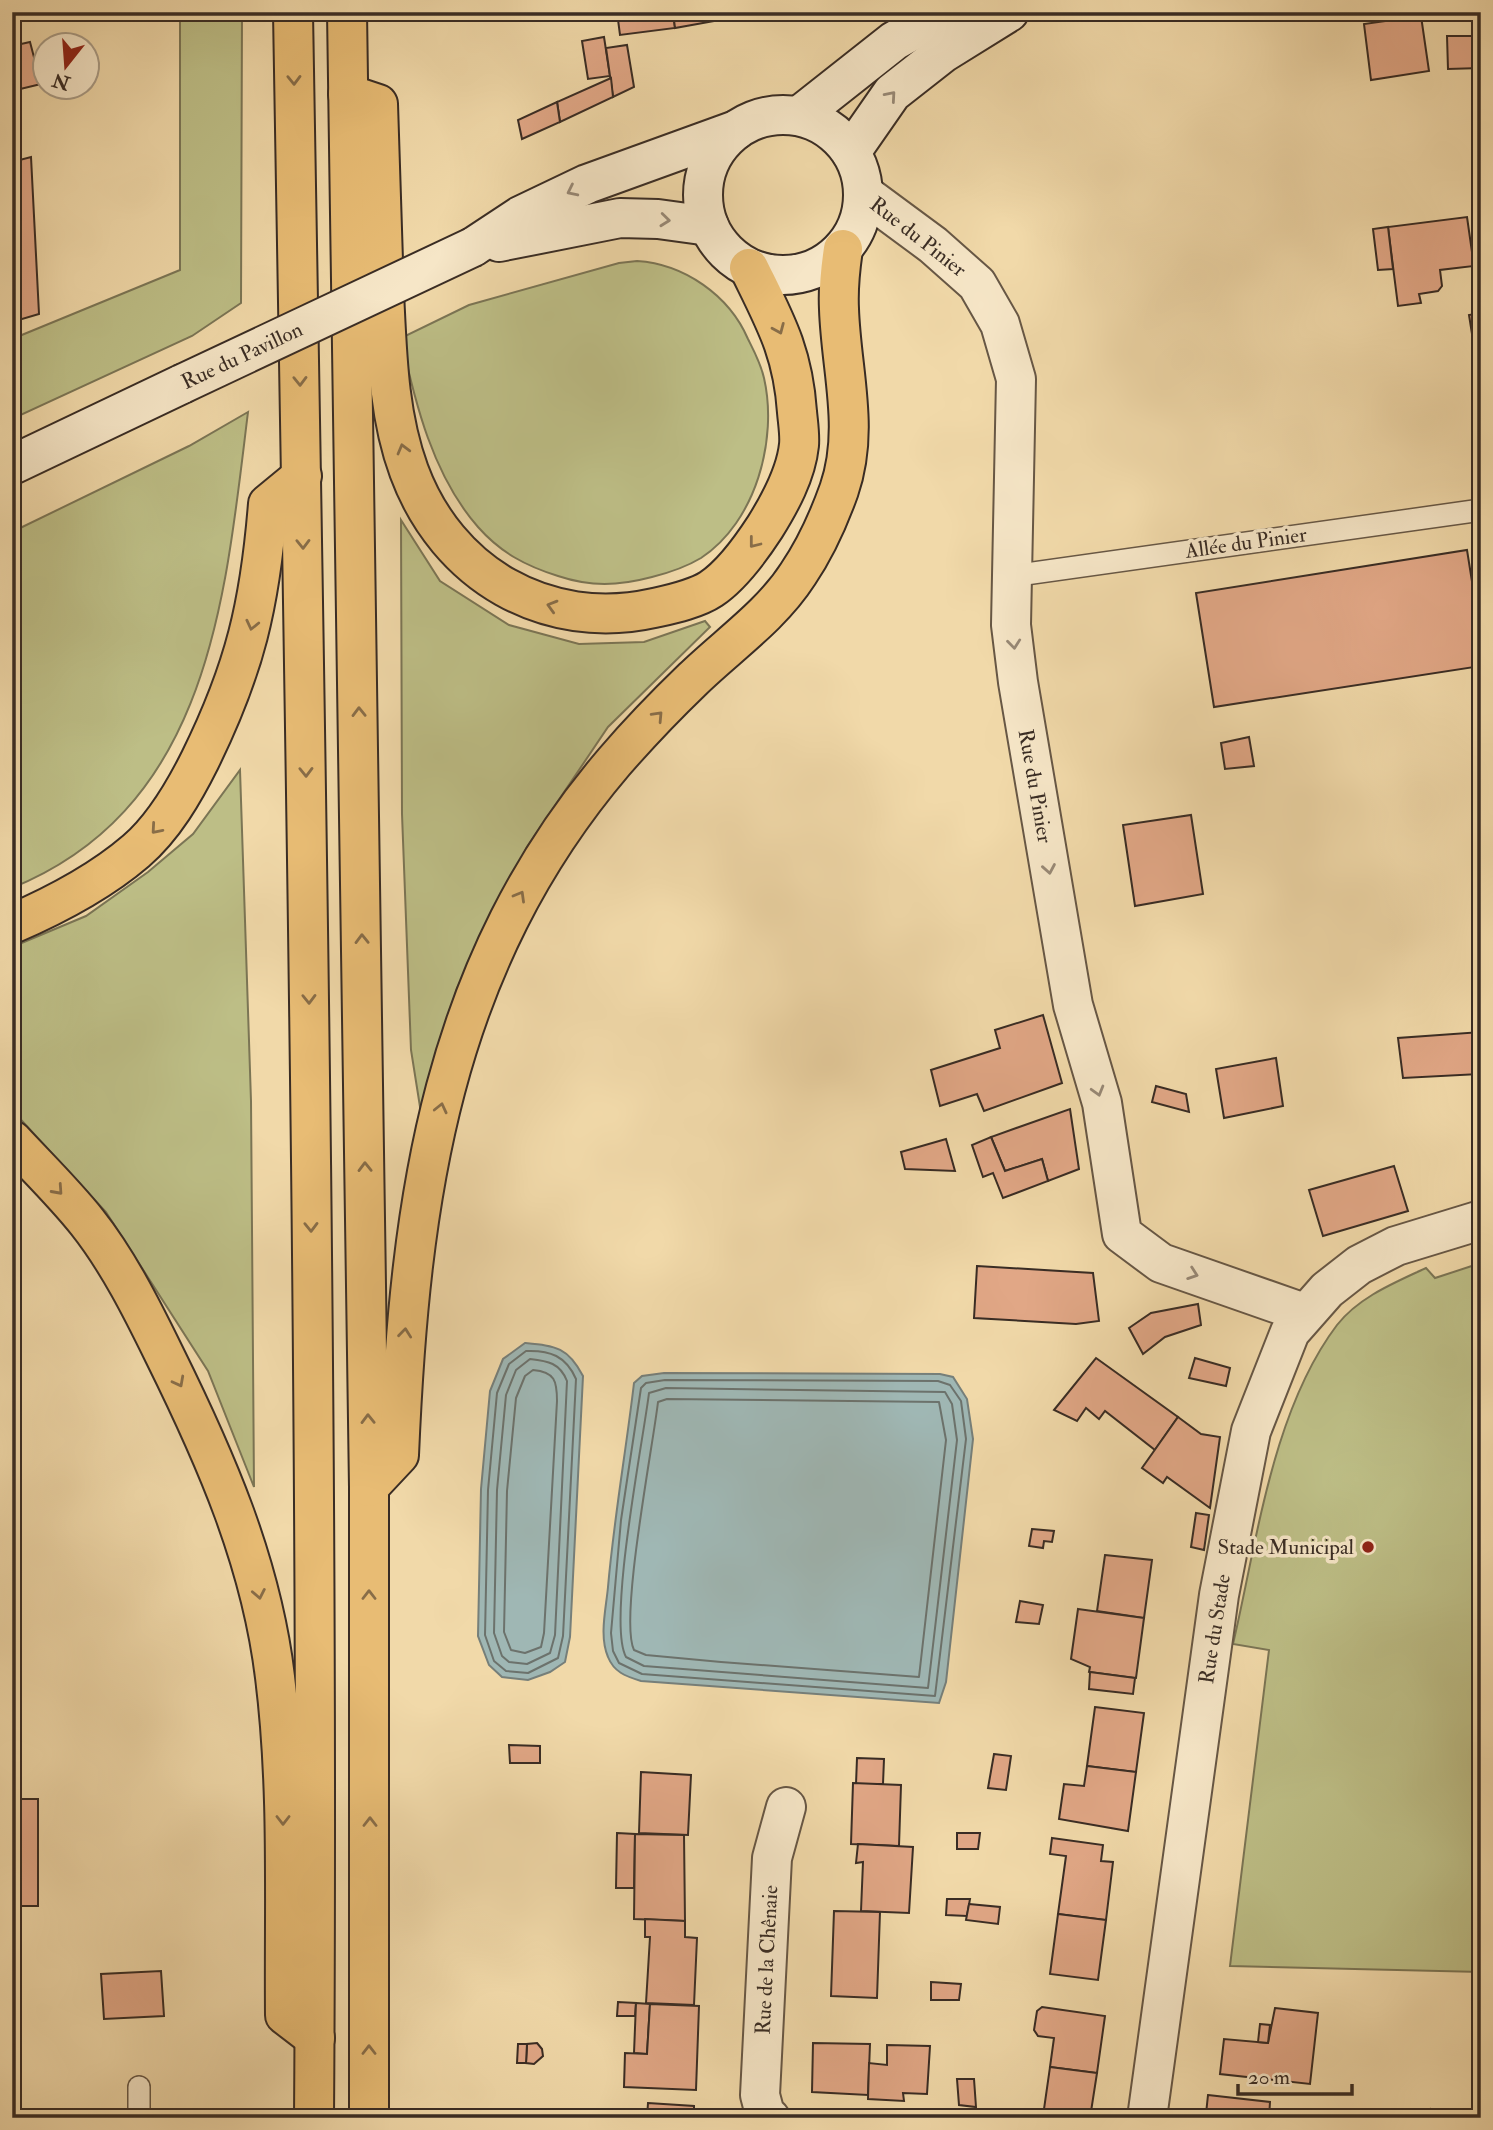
<svg xmlns="http://www.w3.org/2000/svg" width="1493" height="2130" font-family="'IM FELL Double Pica',serif">
	<style>
		.green { fill: #bdbe86; stroke: #7b7555; stroke-width: 2 }
		.water { fill: #9fb7b4; stroke: #767f7a; stroke-width: 2 }
		.lines { fill: none; stroke-linecap: round; stroke-linejoin: round }
		.shore { stroke: #6c726c; stroke-width: 2 }
		.building { fill: #e1a786; stroke: #392c24; stroke-width: 2 }
		.lane-casing { stroke: #675745; stroke-width: 24 }
		.street-casing { stroke: #675745; stroke-width: 42 }
		.secondary-casing { stroke: #392c24; stroke-width: 42 }
		.highway-casing { stroke: #392c24; stroke-width: 42 }
		.lane { stroke: #f6e6c7; stroke-width: 21 }
		.street { stroke: #f6e6c7; stroke-width: 38 }
		.secondary { stroke: #f6e6c7; stroke-width: 38 }
		.highway { stroke: #e8bc74; stroke-width: 38 }
		.secondary-bridge-casing { stroke: #392c24; stroke-width: 42; stroke-linecap: butt }
		.secondary-bridge { stroke: #f6e6c7; stroke-width: 38 }
		.oneway { stroke: #886d48 }
		.oneway2 { stroke: #988976 }
		.poi-dot { fill: #8f2418; stroke: #f6e6c7; stroke-width: 2.5 }
		.labels { text-anchor: middle; dominant-baseline: central; stroke-width: 7; stroke-linejoin: round; paint-order: stroke }
		.street-label { font-size: 21px; fill: #392c24; stroke: #f6e6c7 }
		.poi-label { font-size: 21px; fill: #392c24; stroke: #f6e6c7; text-anchor: end }
	</style>
	<rect width="100%" height="100%" fill="#f1d9a9"/>
	<filter id="stains"><feTurbulence type="fractalNoise" baseFrequency=".00286" numOctaves="4"/><feColorMatrix values="0 0 0 0 .2 0 0 0 0 .09 0 0 0 0 .02 0 0 0 .5 -.17"/></filter>
	<radialGradient id="worn" r=".72"><stop offset=".6" stop-color="#630" stop-opacity="0"/><stop offset="1" stop-color="#630" stop-opacity=".3"/></radialGradient>
	<g class="green">
		<path d="M180 12H242L241 303 192 336 12 419V339L180 270Z"/>
		<path d="M637 261C684 264 729 295 748 339 754 351 761 364 764 378 778 439 756 522 701 558 686 567 668 573 652 577 618 586 591 587 558 576 526 566 501 553 478 527 433 476 415 403 401 338L469 305 619 263Z"/>
		<path d="M248 412C225 597 211 807 12 888V532L189 446Z"/>
		<path d="M401 520 440 581 509 625 579 644 644 642 705 621 710 627 608 727 527 847 457 988 421 1113 411 1050 402 814Z"/>
		<path d="M240 770 251 1101 254 1487 208 1371 106 1212 12 1110V947L86 916 148 872 193 834Z"/>
		<path d="M1481 1263V1972L1230 1966 1269 1650 1233 1644C1257 1542 1272 1411 1337 1325 1359 1297 1394 1283 1426 1268L1435 1278Z"/>
	</g>
	<g class="water">
		<path d="M525 1343C556 1346 568 1347 583 1376L570 1637 565 1662 550 1672 528 1680 502 1677 489 1665 478 1636 481 1489 490 1391 503 1359Z"/>
		<path d="M664 1373 940 1374 953 1377 967 1399 973 1439 946 1682 939 1703 641 1681C625 1676 614 1672 608 1657 599 1636 606 1609 608 1587 614 1518 626 1451 634 1383L642 1376Z"/>
	</g>
	<g class="lines">
		<g class="shore">
			<path d="M526 1351C550 1350 566 1356 576 1379L563 1636 558 1658 528 1673 506 1671 494 1661 485 1635 488 1490 497 1393 509 1364Z"/>
			<path d="M530 1359C548 1361 560 1363 567 1381L555 1635 550 1653 527 1664 509 1662 502 1656 494 1633 497 1490 506 1395 516 1370Z"/>
			<path d="M533 1370C555 1372 557 1381 557 1401L544 1633 541 1647 525 1653 511 1650 504 1632 507 1491 516 1398 525 1376Z"/>
			<path d="M665 1380 938 1381 950 1385 961 1401 966 1439 935 1696 642 1674 619 1663 613 1651 611 1633 621 1520 641 1388 646 1383Z"/>
			<path d="M666 1388 945 1392 952 1404 957 1440 928 1688 644 1666 626 1657C607 1622 643 1442 649 1393Z"/>
			<path d="M667 1399 939 1402 946 1440 919 1677 721 1662 646 1655 634 1650C619 1620 653 1446 658 1402Z"/>
		</g>
	</g>
	<g class="building">
		<path d="M617 12H673L675 28 620 35Z"/>
		<path d="M673 12H730L731 18 675 28Z"/>
		<path d="M1421 16 1429 71 1371 80 1364 24Z"/>
		<path d="M1447 36H1481V68L1448 69Z"/>
		<path d="M604 37 610 76 588 79 582 41Z"/>
		<path d="M30 42 41 84 12 91V46Z"/>
		<path d="M627 45 634 87 613 97 606 48Z"/>
		<path d="M611 78 613 97 560 122 557 102Z"/>
		<path d="M557 102 560 122 522 139 518 120Z"/>
		<path d="M31 157 39 314 12 322V162Z"/>
		<path d="M1467 217 1474 266 1440 270 1442 286 1438 291 1419 294 1421 303 1398 306 1388 227Z"/>
		<path d="M1388 227 1393 269 1378 270 1373 229Z"/>
		<path d="M1481 313V333L1472 334 1469 315Z"/>
		<path d="M1467 550 1481 638V666L1214 707 1196 593Z"/>
		<path d="M1249 737 1254 766 1225 769 1221 743Z"/>
		<path d="M1191 815 1203 894 1135 906 1123 825Z"/>
		<path d="M1043 1015 1062 1083 984 1111 977 1094 940 1106 931 1070 1000 1048 995 1030Z"/>
		<path d="M1481 1032V1084L1479 1074 1403 1078 1398 1038Z"/>
		<path d="M1276 1058 1283 1106 1224 1118 1216 1069Z"/>
		<path d="M1156 1086 1186 1094 1189 1112 1152 1102Z"/>
		<path d="M1070 1109 1079 1169 1048 1181 1042 1159 1005 1171 991 1137Z"/>
		<path d="M991 1137 1005 1171 1042 1159 1048 1181 1003 1198 993 1173 983 1177 972 1145Z"/>
		<path d="M946 1139 955 1171 905 1169 901 1152Z"/>
		<path d="M1394 1166 1408 1211 1323 1236 1309 1190Z"/>
		<path d="M977 1266 1093 1273 1099 1321 1076 1324 974 1318Z"/>
		<path d="M1198 1304 1201 1325 1165 1337 1143 1354 1129 1328 1151 1313Z"/>
		<path d="M1096 1358 1178 1417 1155 1450 1105 1411 1099 1419 1086 1408 1077 1421 1054 1410Z"/>
		<path d="M1195 1358 1230 1368 1226 1386 1189 1378Z"/>
		<rect x="12" y="1387" width="1" height="180"/>
		<path d="M1178 1417 1201 1434 1220 1437 1210 1508 1167 1477 1163 1483 1142 1468Z"/>
		<path d="M1196 1513 1209 1515 1204 1550 1191 1547Z"/>
		<path d="M1032 1529 1054 1531 1052 1542 1044 1541 1043 1548 1029 1546Z"/>
		<path d="M1105 1555 1152 1560 1144 1618 1097 1611Z"/>
		<path d="M1020 1601 1043 1605 1039 1624 1016 1622Z"/>
		<path d="M1078 1609 1144 1618 1136 1678 1089 1672 1090 1667 1071 1659Z"/>
		<path d="M1090 1672 1135 1678 1133 1694 1089 1689Z"/>
		<path d="M1095 1707 1144 1713 1136 1772 1087 1766Z"/>
		<path d="M509 1745 540 1746V1763H510Z"/>
		<path d="M994 1754 1011 1756 1006 1790 988 1788Z"/>
		<path d="M857 1758 884 1759 883 1784H856Z"/>
		<path d="M1087 1766 1136 1772 1128 1831 1059 1819 1064 1784 1084 1786Z"/>
		<path d="M641 1772 691 1775 688 1835 639 1833Z"/>
		<path d="M853 1783 901 1785 899 1846 851 1844Z"/>
		<rect x="12" y="1799" width="26" height="107"/>
		<path d="M617 1833 635 1834 634 1888H616Z"/>
		<path d="M957 1833H980L978 1849H957Z"/>
		<path d="M635 1834 684 1835 685 1921 634 1919Z"/>
		<path d="M1052 1838 1103 1845 1101 1861 1113 1862 1106 1920 1058 1914 1066 1856 1050 1854Z"/>
		<path d="M858 1844 913 1847 909 1913 861 1911 863 1862 856 1863Z"/>
		<path d="M947 1899H970L967 1916 946 1915Z"/>
		<path d="M969 1904 1000 1907 998 1924 966 1920Z"/>
		<path d="M834 1911 880 1912 877 1998 831 1996Z"/>
		<path d="M1058 1914 1106 1920 1098 1980 1050 1974Z"/>
		<path d="M645 1919 685 1921V1937L697 1938 694 2005 646 2003 650 1937H645Z"/>
		<path d="M161 1971 164 2016 104 2019 101 1974Z"/>
		<path d="M931 1982 961 1984 959 2000H931Z"/>
		<path d="M618 2002 636 2003 635 2016H617Z"/>
		<path d="M636 2003 650 2004 647 2054 634 2053Z"/>
		<path d="M650 2004 699 2006 696 2090 624 2087 625 2053 647 2054Z"/>
		<path d="M1042 2007 1105 2016 1097 2073 1050 2067 1054 2038 1038 2036 1034 2030 1037 2011Z"/>
		<path d="M1275 2008 1318 2013 1310 2084 1220 2074 1224 2039 1268 2043Z"/>
		<path d="M1260 2024 1270 2025 1268 2043 1258 2042Z"/>
		<path d="M537 2043 542 2049 543 2056 534 2064 526 2063 527 2044Z"/>
		<path d="M813 2043 870 2044 868 2095 812 2092Z"/>
		<path d="M518 2044H527L526 2063H517Z"/>
		<path d="M887 2045 930 2046 927 2094 903 2093 904 2101 868 2099 869 2063 887 2065Z"/>
		<path d="M1050 2067 1097 2073 1090 2118 1043 2116Z"/>
		<path d="M957 2079H974L976 2107 959 2105Z"/>
		<path d="M1208 2095 1270 2102 1269 2118H1221L1206 2114Z"/>
		<path d="M648 2103 694 2106V2118H647Z"/>
		<path d="M1430 2109 1432 2118H1404V2115Z"/>
	</g>
	<g class="lines">
		<g class="lane-casing">
			<g id="lane">
				<path d="M1011 576 1481 510"/>
				<path d="M139 2087V2118"/>
			</g>
		</g>
		<g class="street-casing">
			<g id="street">
				<path d="M864 194 933 245 977 284 1000 324 1016 379 1011 625 1018 682 1073 1005 1102 1103 1122 1234 1161 1263 1304 1313"/>
				<path d="M770 2118 765 2114 760 2095 772 1858 786 1807"/>
				<path d="M1147 2118 1219 1595 1251 1431 1290 1332 1327 1290 1359 1265 1396 1246 1481 1220"/>
			</g>
		</g>
		<g class="secondary-casing">
			<g id="secondary">
				<circle cx="783" cy="195" r="80"/>
				<path d="M799 116 894 41 945 12"/>
				<path d="M851 152 892 93 943 53 1009 12"/>
				<path d="M499 242 620 218 658 219 709 226"/>
				<path d="M473 247 520 216 587 184 736 130"/>
				<path d="M12 465 182 384"/>
			</g>
		</g>
		<g class="highway-casing">
			<g id="highway">
				<path d="M293 12C305 714 319 1416 314 2118"/>
				<path d="M347 12 369 1487V2118"/>
				<path d="M348 94 378 104C380 167 382 229 384 292 387 352 388 414 409 471 447 574 546 632 654 608 672 604 696 599 711 589 732 575 752 547 765 527 780 503 796 474 799 445 800 435 798 423 797 412 793 352 775 321 749 268"/>
				<path d="M12 924C56 905 100 882 136 851 164 827 184 792 200 760 245 669 260 604 268 504L302 476"/>
				<path d="M12 1140C37 1167 64 1193 87 1222 118 1261 142 1309 164 1354 215 1457 261 1561 275 1677 289 1788 284 1903 285 2015L315 2038"/>
				<path d="M369 1487 399 1455C410 1198 441 965 614 762 639 733 666 705 693 679 728 645 771 616 798 574 815 549 829 518 839 490 860 429 841 371 839 309 838 289 840 269 843 249"/>
			</g>
		</g>
		<use href="#lane" class="lane"/>
		<use href="#street" class="street"/>
		<use href="#secondary" class="secondary"/>
		<use href="#highway" class="highway"/>
		<g class="secondary-bridge-casing">
			<path id="secondary-bridge" d="M182 384 473 247"/>
		</g>
		<use href="#secondary-bridge" class="secondary-bridge"/>
	</g>
	<defs><path id="oneway-chevron" d="M-2-3.5L2.5 0L-2 3.5" fill="none" stroke-width="1.6" stroke-linecap="round" stroke-linejoin="round" transform="scale(1.75)"/></defs>
	<g class="oneway">
		<use href="#oneway-chevron" transform="translate(294 80) rotate(89)"/>
		<use href="#oneway-chevron" transform="translate(779 329) rotate(67)"/>
		<use href="#oneway-chevron" transform="translate(300 381) rotate(89)"/>
		<use href="#oneway-chevron" transform="translate(403 449) rotate(-105)"/>
		<use href="#oneway-chevron" transform="translate(754 543) rotate(128)"/>
		<use href="#oneway-chevron" transform="translate(303 544) rotate(89)"/>
		<use href="#oneway-chevron" transform="translate(552 606) rotate(-164)"/>
		<use href="#oneway-chevron" transform="translate(252 625) rotate(103)"/>
		<use href="#oneway-chevron" transform="translate(359 712) rotate(-91)"/>
		<use href="#oneway-chevron" transform="translate(658 716) rotate(-47)"/>
		<use href="#oneway-chevron" transform="translate(306 772) rotate(89)"/>
		<use href="#oneway-chevron" transform="translate(156 829) rotate(131)"/>
		<use href="#oneway-chevron" transform="translate(520 896) rotate(-60)"/>
		<use href="#oneway-chevron" transform="translate(362 939) rotate(-91)"/>
		<use href="#oneway-chevron" transform="translate(309 999) rotate(89)"/>
		<use href="#oneway-chevron" transform="translate(441 1108) rotate(-77)"/>
		<use href="#oneway-chevron" transform="translate(365 1167) rotate(-91)"/>
		<use href="#oneway-chevron" transform="translate(58 1190) rotate(48)"/>
		<use href="#oneway-chevron" transform="translate(311 1227) rotate(89)"/>
		<use href="#oneway-chevron" transform="translate(405 1333) rotate(-84)"/>
		<use href="#oneway-chevron" transform="translate(179 1382) rotate(62)"/>
		<use href="#oneway-chevron" transform="translate(368 1419) rotate(-91)"/>
		<use href="#oneway-chevron" transform="translate(259 1594) rotate(79)"/>
		<use href="#oneway-chevron" transform="translate(369 1595) rotate(-90)"/>
		<use href="#oneway-chevron" transform="translate(283 1820) rotate(90)"/>
		<use href="#oneway-chevron" transform="translate(370 1822) rotate(-90)"/>
		<use href="#oneway-chevron" transform="translate(369 2050) rotate(-90)"/>
	</g>
	<g class="oneway2">
		<use href="#oneway-chevron" transform="translate(891 96) rotate(-49)"/>
		<use href="#oneway-chevron" transform="translate(572 191) rotate(154)"/>
		<use href="#oneway-chevron" transform="translate(665 220) rotate(6)"/>
		<use href="#oneway-chevron" transform="translate(1014 644) rotate(84)"/>
		<use href="#oneway-chevron" transform="translate(1049 869) rotate(80)"/>
		<use href="#oneway-chevron" transform="translate(1098 1091) rotate(74)"/>
		<use href="#oneway-chevron" transform="translate(1193 1274) rotate(19)"/>
	</g>
	<circle class="poi-dot" cx="1368" cy="1547" r="7"/>
	<g class="labels">
		<g class="street-label">
			<text transform="translate(918 237) rotate(38)">Rue du Pinier</text>
			<text transform="translate(242 356) rotate(-25)">Rue du Pavillon</text>
			<text transform="translate(1246 543) rotate(-8)">Allée du Pinier</text>
			<text transform="translate(1035 786) rotate(80)">Rue du Pinier</text>
			<text transform="translate(1215 1629) rotate(-81)">Rue du Stade</text>
			<text transform="translate(767 1960) rotate(-87)">Rue de la Chênaie</text>
		</g>
		<g class="poi-label">
			<text x="1354" y="1547">Stade Municipal</text>
		</g>
	</g>
	<rect width="1493" height="2130" fill="none" stroke="#f1d9a9" stroke-width="42"/>
	<rect x="14" y="14" width="1465" height="2102" fill="none" stroke="#392c24" stroke-width="3.5"/>
	<rect x="21" y="21" width="1451" height="2088" fill="none" stroke="#392c24" stroke-width="2"/>
	<g transform="translate(66 66) rotate(197)"><circle r="33" fill="#f6e6c7" stroke="#aa9c86" stroke-width="2"/>
	<path d="M0-5L12 26L0 18L-12 26Z" fill="#8f2418"/>
	<text y="-10" font-size="19" font-weight="bold" text-anchor="middle" fill="#392c24">N</text>
	</g>
	<path d="M1238 2084v10h114v-10" fill="none" stroke="#392c24" stroke-width="3.5"/>
	<text x="1248" y="2084" font-size="21" fill="#392c24" stroke="#f6e6c7" stroke-width="5" paint-order="stroke">20 m</text>
	<rect width="100%" height="100%" filter="url(#stains)"/>
	<rect width="100%" height="100%" fill="url(#worn)"/>
</svg>
